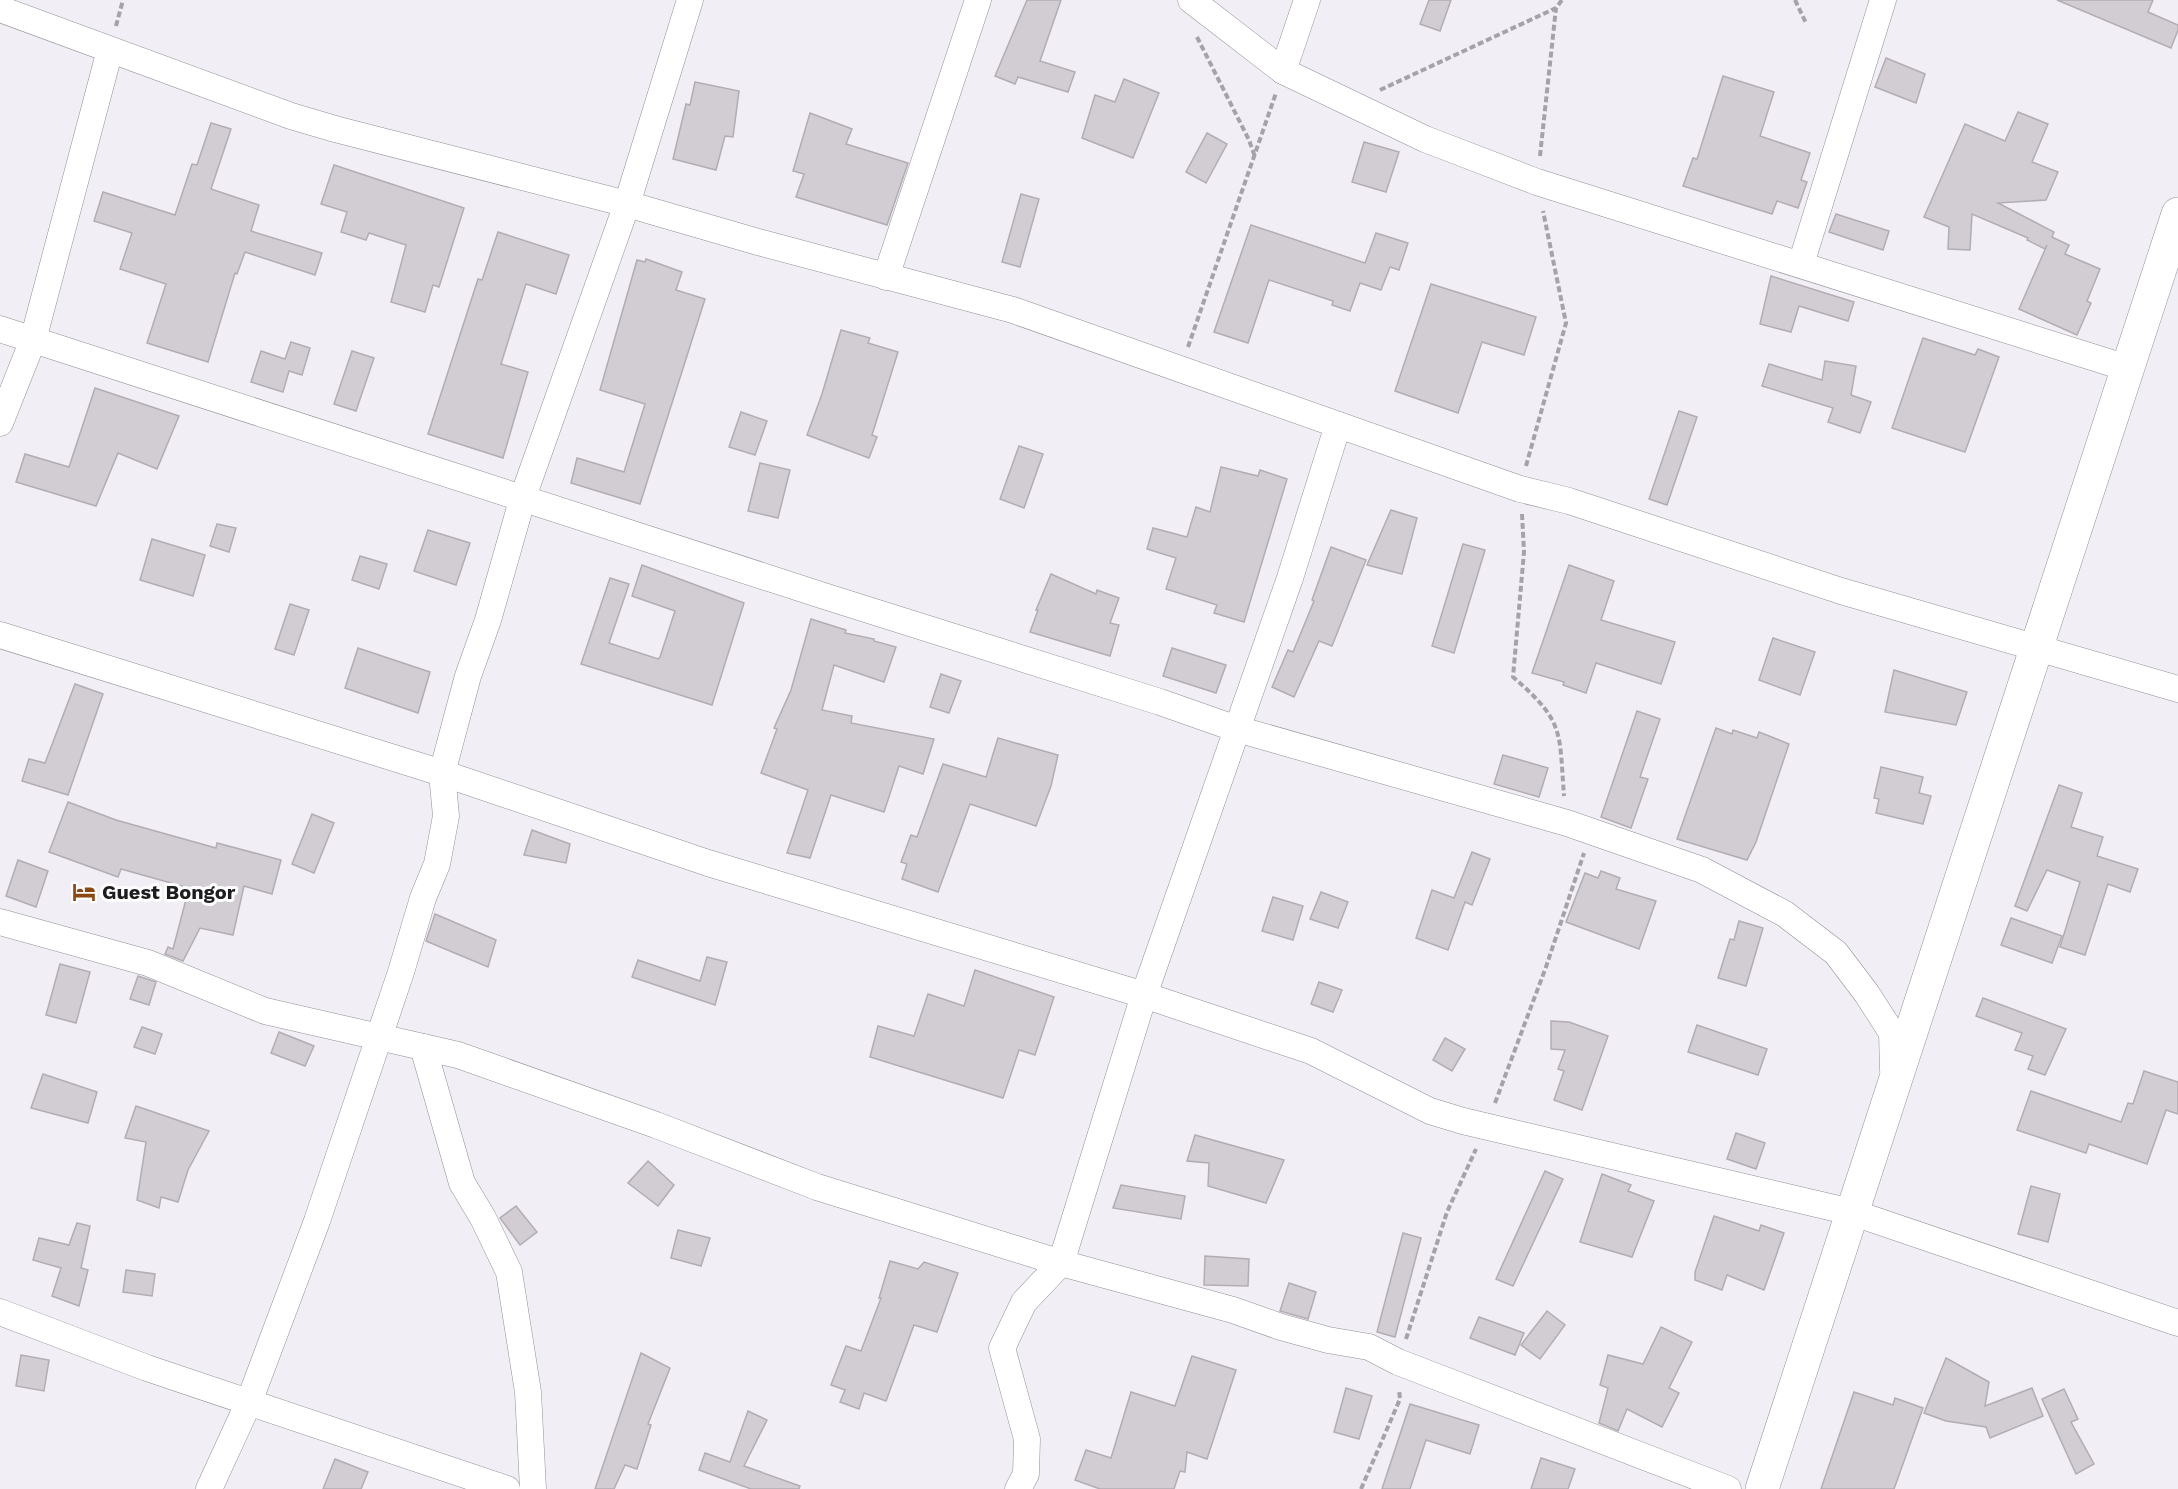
<svg xmlns="http://www.w3.org/2000/svg" width="2178" height="1489" font-family="'Work Sans',sans-serif">
	<style>
		.building { fill: #d2ccd3; stroke: #b3adb3; stroke-width: 1.5 }
		.lines { fill: none; stroke-linecap: round; stroke-linejoin: round }
		.street-casing { stroke: #929097; stroke-width: 27 }
		.secondary-casing { stroke: #929097; stroke-width: 34 }
		.path { stroke: #a5a3a9; stroke-width: 4; stroke-dasharray: 6 3; stroke-linecap: butt }
		.street { stroke: #fff; stroke-width: 26 }
		.secondary { stroke: #fff; stroke-width: 33 }
		.labels { text-anchor: middle; dominant-baseline: central; stroke-width: 6; stroke-linejoin: round; paint-order: stroke }
		.poi-label { font-size: 20px; font-weight: bold; fill: #1d1c1f; stroke: #fdfdfe; text-anchor: start }
	</style>
	<rect width="100%" height="100%" fill="#f1eef6"/>
	<g class="building">
		<path d="M1027 0H1061L1040 61 1075 72 1068 92 1018 77 1015 84 995 76Z"/>
		<path d="M1429 0H1451L1440 31 1420 24Z"/>
		<path d="M2057 0H2153L2148 12 2178 25V30L2171 48Z"/>
		<path d="M1886 58 1925 74 1916 103 1875 87Z"/>
		<path d="M1723 76 1774 92 1760 136 1810 153 1801 180 1807 182 1798 208 1777 201 1772 214 1683 186 1693 158 1697 159Z"/>
		<path d="M1124 79 1159 93 1133 158 1082 138 1095 95 1115 102Z"/>
		<path d="M695 82 739 91 733 137 725 136 716 170 673 159 686 104 690 105Z"/>
		<path d="M2018 112 2048 124 2032 162 2058 172 2046 200 1998 203 2054 232 2052 237 2069 245 2065 254 2100 269 2087 301 2091 303 2077 335 2019 309 2047 245 2045 249 2027 240 2028 238 1972 214 1970 250 1948 249 1949 227 1924 217 1965 124 2005 141Z"/>
		<path d="M810 113 852 129 846 144 908 163 887 225 796 197 804 174 793 171Z"/>
		<path d="M211 123 231 129 211 189 259 205 251 231 322 253 315 275 245 252 237 274 235 273 208 362 147 343 166 284 120 269 132 233 94 221 103 192 175 215 192 164 197 165Z"/>
		<path d="M1207 133 1227 144 1206 183 1186 172Z"/>
		<path d="M1364 142 1399 152 1386 192 1352 182Z"/>
		<path d="M334 165 464 208 439 287 433 285 425 312 391 302 406 245 369 233 366 240 341 232 347 212 321 204Z"/>
		<path d="M1021 194 1039 199 1020 267 1002 262Z"/>
		<path d="M1836 214 1889 231 1883 250 1829 232Z"/>
		<path d="M1251 225 1365 263 1376 233 1408 243 1399 270 1390 267 1381 290 1360 283 1350 311 1332 305 1333 301 1269 280 1248 343 1214 332Z"/>
		<path d="M498 232 569 255 556 294 526 284 501 364 528 372 503 458 428 434 478 279 482 280Z"/>
		<path d="M646 259 682 272 676 290 705 299 640 504 571 483 577 458 624 472 645 404 600 390 637 260 645 262Z"/>
		<path d="M1771 276 1854 302 1848 321 1799 306 1791 332 1760 324Z"/>
		<path d="M1431 284 1536 317 1524 355 1482 342 1458 413 1395 391Z"/>
		<path d="M841 330 870 338 868 343 898 352 872 435 877 437 869 458 807 435 822 394Z"/>
		<path d="M1923 338 1975 355 1978 349 1999 357 1965 452 1892 428Z"/>
		<path d="M291 342 310 348 302 375 289 371 283 392 251 382 261 351 285 359Z"/>
		<path d="M352 351 374 358 356 411 334 404Z"/>
		<path d="M1825 361 1856 366 1851 395 1871 402 1860 433 1828 422 1833 408 1762 386 1769 364 1822 380Z"/>
		<path d="M95 388 179 416 157 469 118 453 96 506 16 482 25 454 69 467Z"/>
		<path d="M1679 411 1697 417 1667 505 1649 499Z"/>
		<path d="M741 412 767 421 755 455 729 447Z"/>
		<path d="M1019 446 1043 454 1024 508 1000 499Z"/>
		<path d="M760 463 790 470 778 518 748 511Z"/>
		<path d="M1221 467 1258 476 1260 470 1287 479 1244 622 1214 613 1217 605 1166 589 1176 558 1147 549 1153 528 1187 537 1196 507 1210 512Z"/>
		<path d="M1391 510 1417 518 1402 574 1367 565Z"/>
		<path d="M217 524 236 528 229 552 210 546Z"/>
		<path d="M428 530 470 543 456 585 414 571Z"/>
		<path d="M152 539 205 555 193 596 140 580Z"/>
		<path d="M1463 544 1485 550 1454 653 1432 646Z"/>
		<path d="M1331 547 1366 560 1332 646 1319 641 1294 697 1272 687 1288 650 1293 652 1314 601 1312 600Z"/>
		<path d="M360 556 387 564 379 589 352 580Z"/>
		<path d="M642 565 744 603 712 705 581 664 610 578 629 584 609 643 658 659 660 657 675 611 632 596Z"/>
		<path d="M1569 565 1614 581 1601 620 1675 642 1661 684 1596 663 1586 693 1563 685 1564 682 1532 673Z"/>
		<path d="M1051 574 1096 594 1097 590 1119 598 1110 623 1119 625 1110 656 1030 632 1038 610H1036Z"/>
		<path d="M290 604 309 610 294 655 275 649Z"/>
		<path d="M811 619 846 630 845 633 874 639V641L896 647 884 682 834 665 822 710 852 716 851 723 934 739 923 774 899 766 884 812 831 795 810 858 787 853 808 790 761 773 777 729 774 728 791 690Z"/>
		<path d="M1773 638 1815 652 1800 695 1759 680Z"/>
		<path d="M358 648 430 672 418 713 345 688Z"/>
		<path d="M1172 648 1226 665 1216 693 1163 676Z"/>
		<path d="M1894 670 1967 692 1956 725 1885 712Z"/>
		<path d="M941 674 961 681 949 713 930 707Z"/>
		<path d="M75 684 103 694 68 795 22 781 29 759 45 763Z"/>
		<path d="M1637 711 1660 719 1640 777 1648 779 1631 828 1601 817Z"/>
		<path d="M1716 728 1732 734 1733 730 1757 738 1759 732 1789 744 1756 842 1747 860 1677 839Z"/>
		<path d="M998 738 1058 755 1051 786 1036 826 970 804 938 892 902 879 907 864 901 862 911 835 917 837 943 764 986 777Z"/>
		<path d="M1503 755 1548 768 1539 797 1494 784Z"/>
		<path d="M1881 767 1923 777 1919 793 1931 796 1923 824 1876 813 1879 799 1874 798Z"/>
		<path d="M2059 785 2082 793 2071 827 2103 837 2097 856 2138 869 2130 892 2108 884 2085 955 2060 947 2080 882 2047 870 2027 911 2015 906Z"/>
		<path d="M68 802 116 820 216 848 217 843 281 860 272 894 244 886 233 935 200 928 183 961 165 954 168 947 173 949 189 888 121 869 118 877 49 852Z"/>
		<path d="M312 814 334 823 314 873 292 864Z"/>
		<path d="M532 830 570 844 566 863 524 855Z"/>
		<path d="M1472 852 1490 859 1472 905 1465 902 1448 950 1416 938 1432 890 1454 898Z"/>
		<path d="M18 860 48 871 36 907 6 896Z"/>
		<path d="M1601 871 1620 878 1616 889 1656 901 1639 949 1566 922 1585 873 1598 878Z"/>
		<path d="M1321 892 1348 902 1338 928 1310 919Z"/>
		<path d="M1273 897 1303 906 1293 940 1262 931Z"/>
		<path d="M435 914 496 940 488 967 426 941Z"/>
		<path d="M2011 918 2062 936 2052 963 2001 945Z"/>
		<path d="M1739 921 1763 928 1746 986 1718 978 1730 939 1734 940Z"/>
		<path d="M707 957 727 962 715 1005 632 977 638 960 700 981Z"/>
		<path d="M60 964 90 972 76 1023 46 1015Z"/>
		<path d="M975 970 1054 997 1035 1055 1019 1050 1003 1098 870 1057 878 1026 914 1036 928 994 964 1006Z"/>
		<path d="M138 976 156 982 149 1005 130 999Z"/>
		<path d="M1319 982 1342 990 1333 1012 1311 1004Z"/>
		<path d="M1983 998 2066 1029 2045 1075 2028 1069 2033 1056 2015 1050 2022 1033 1976 1016Z"/>
		<path d="M1551 1021 1569 1022 1608 1036 1582 1110 1554 1100 1564 1071 1558 1069 1565 1050 1551 1049Z"/>
		<path d="M1697 1025 1767 1049 1758 1075 1688 1052Z"/>
		<path d="M142 1027 162 1034 155 1054 134 1047Z"/>
		<path d="M279 1032 314 1046 305 1066 271 1053Z"/>
		<path d="M1445 1038 1465 1049 1452 1071 1433 1060Z"/>
		<path d="M2144 1071 2178 1082V1114L2166 1110 2147 1164 2089 1144 2086 1153 2017 1130 2031 1091 2121 1122 2128 1103 2133 1104Z"/>
		<path d="M43 1074 97 1092 88 1123 31 1108Z"/>
		<path d="M136 1106 209 1131 188 1170 178 1202 161 1197 159 1208 137 1200 146 1142 125 1138Z"/>
		<path d="M1736 1133 1765 1143 1756 1169 1727 1159Z"/>
		<path d="M1195 1135 1284 1160 1266 1203 1208 1186 1209 1163 1187 1161Z"/>
		<path d="M648 1161 674 1185 658 1206 628 1183Z"/>
		<path d="M1545 1171 1563 1179 1513 1286 1496 1279Z"/>
		<path d="M1602 1174 1631 1185 1628 1191 1654 1201 1632 1257 1580 1242Z"/>
		<path d="M1121 1185 1185 1196 1181 1219 1113 1208Z"/>
		<path d="M2031 1186 2060 1194 2048 1242 2018 1234Z"/>
		<path d="M516 1206 537 1232 520 1245 500 1218Z"/>
		<path d="M1714 1216 1759 1231 1761 1225 1784 1233 1764 1290 1727 1275 1722 1290 1695 1280V1272Z"/>
		<path d="M77 1223 90 1226 81 1268 88 1270 79 1306 52 1296 61 1268 33 1260 39 1238 69 1245Z"/>
		<path d="M678 1230 710 1238 701 1266 671 1258Z"/>
		<path d="M1403 1233 1421 1238 1395 1337 1377 1332Z"/>
		<path d="M1205 1256 1249 1259 1248 1286 1204 1285Z"/>
		<path d="M890 1261 918 1269 924 1262 958 1273 937 1332 914 1325 886 1401 864 1393 859 1409 840 1402 845 1390 831 1385 846 1346 861 1351 881 1298H879Z"/>
		<path d="M126 1270 155 1274 152 1296 123 1292Z"/>
		<path d="M1289 1283 1316 1292 1308 1319 1280 1311Z"/>
		<path d="M1547 1311 1565 1325 1540 1359 1521 1345Z"/>
		<path d="M1479 1317 1524 1333 1515 1355 1470 1338Z"/>
		<path d="M1661 1327 1692 1342 1669 1388 1679 1393 1662 1427 1627 1409 1618 1431 1599 1423 1608 1388 1600 1385 1608 1355 1643 1364Z"/>
		<path d="M641 1353 670 1368 648 1424 651 1425 637 1469 625 1465 614 1489H595Z"/>
		<path d="M21 1355 49 1360 44 1391 16 1386Z"/>
		<path d="M1192 1356 1236 1370 1207 1459 1187 1452 1185 1472 1180 1471 1174 1489H1100L1075 1480 1086 1450 1111 1458 1131 1392 1175 1406Z"/>
		<path d="M1946 1358 1989 1382 1985 1406 2032 1388 2043 1416 1990 1438 1986 1427 1946 1421 1924 1413Z"/>
		<path d="M1346 1388 1372 1396 1359 1439 1334 1432Z"/>
		<path d="M2064 1389 2078 1419 2071 1422 2094 1464 2076 1474 2042 1399Z"/>
		<path d="M1854 1392 1893 1405 1895 1398 1923 1408 1894 1489H1821Z"/>
		<path d="M1410 1404 1479 1425 1470 1454 1426 1440 1410 1489H1382Z"/>
		<path d="M748 1411 767 1420 744 1466 800 1486 799 1489H751L699 1470 705 1453 730 1462Z"/>
		<path d="M1541 1458 1575 1469 1568 1489H1531Z"/>
		<path d="M335 1459 368 1472 361 1489H323Z"/>
	</g>
	<g class="lines">
		<g class="street-casing">
			<g id="street">
				<path d="M1191 0 1283 71 1425 139 1537 182 2127 368"/>
				<path d="M0 9 291 116 335 129 627 204 758 242 1013 310 1520 489 1569 501 1841 591 2178 689"/>
				<path d="M1283 71 1307 0"/>
				<path d="M1801 264 1883 0"/>
				<path d="M886 277 978 0"/>
				<path d="M0 329 824 596 1160 702 1237 729 1567 823 1702 870 1785 914 1836 953 1867 994 1892 1033 1893 1070"/>
				<path d="M0 423 33 340 110 50"/>
				<path d="M0 635 442 773 708 863 1144 995 1311 1051 1430 1111 1463 1121 1851 1212 2178 1323"/>
				<path d="M0 922 148 963 265 1011 458 1055 656 1125 817 1187 1061 1263 1233 1310 1281 1327 1328 1340 1369 1347 1398 1362 1728 1489"/>
				<path d="M423 1047 462 1183 483 1218 509 1272 528 1392 533 1489"/>
				<path d="M0 1312 147 1368 507 1489"/>
				<path d="M209 1489 249 1402 317 1221 401 972 423 898 437 864 446 816 442 773 468 676 488 620 523 497 627 204 690 0"/>
				<path d="M1018 1489 1026 1474 1027 1439 1002 1348 1024 1302 1061 1263 1144 995 1290 578 1338 425"/>
			</g>
		</g>
		<g class="secondary-casing">
			<path id="secondary" d="M1762 1489 2178 214"/>
		</g>
		<g class="path">
			<path d="M1795 0 1806 23"/>
			<path d="M116 26 123 0"/>
			<path d="M1197 37 1249 140 1255 157"/>
			<path d="M1380 90 1556 8 1562 0"/>
			<path d="M1540 156 1556 8"/>
			<path d="M1188 347 1276 93"/>
			<path d="M1526 466 1566 323 1543 211"/>
			<path d="M1522 514 1524 552 1513 677C1565 722 1559 731 1564 796"/>
			<path d="M1495 1103 1546 967 1584 853"/>
			<path d="M1406 1339 1447 1212 1476 1149"/>
			<path d="M1361 1489 1400 1399 1399 1390"/>
		</g>
		<use href="#street" class="street"/>
		<use href="#secondary" class="secondary"/>
	</g>
	<defs>
		<g id="hotel-bare" transform="scale(1.8)"><path d="M-6-4.5h1.5V1H6V5H4.5V3h-9V5H-6ZM-4 0a1.8 1.8 0 1 1 3.6 0ZM.5 0V-2.5h3Q6-2.5 6 0Z" fill="#8a4815" stroke="#fdfdfe" stroke-width="2.5" paint-order="stroke"/></g>
	</defs>
	<g fill-rule="evenodd">
		<use href="#hotel-bare" x="84" y="892"/>
	</g>
	<g class="labels">
		<g class="poi-label">
			<text x="102" y="892">Guest Bongor</text>
		</g>
	</g>
</svg>
